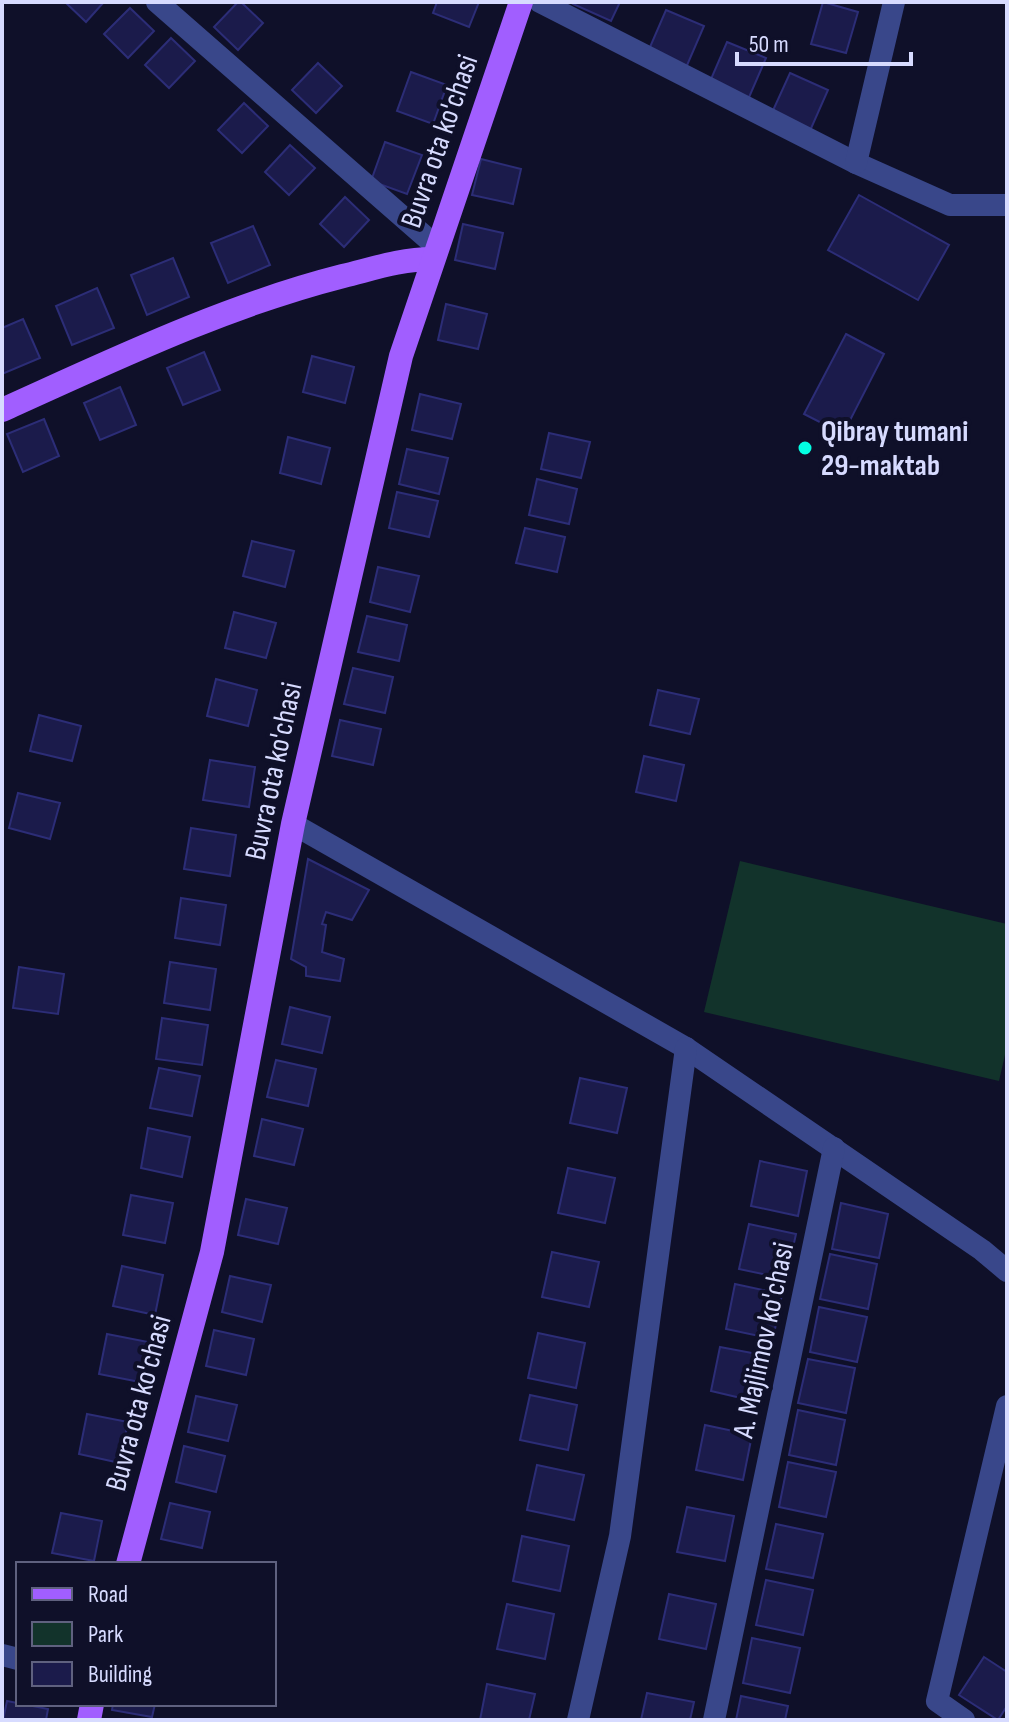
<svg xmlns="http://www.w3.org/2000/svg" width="1009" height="1722" font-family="'Sofia Sans Condensed',sans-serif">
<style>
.green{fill:#12332b}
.building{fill:#1b1b4b;stroke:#2c2d77;stroke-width:2}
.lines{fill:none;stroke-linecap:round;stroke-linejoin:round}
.minor{stroke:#39478a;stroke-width:22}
.major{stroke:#a15eff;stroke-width:24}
.poi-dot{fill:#03ffe3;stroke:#0f1029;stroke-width:3}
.labels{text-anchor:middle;stroke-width:8;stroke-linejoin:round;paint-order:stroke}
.street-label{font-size:30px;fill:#d7dbff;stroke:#0f1029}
.poi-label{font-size:30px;font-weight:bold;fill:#d7dbff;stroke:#0f1029;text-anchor:start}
</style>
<rect width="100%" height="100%" fill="#0f1029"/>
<!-- green -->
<polygon class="green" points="740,861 1007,924 1007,1046 999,1081 704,1012"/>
<!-- building -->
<g class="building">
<polygon points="65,2 104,2 86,22"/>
<polygon points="238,2 241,2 263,23 238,50 214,27"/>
<polygon points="437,2 479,2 469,27 433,13"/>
<polygon points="574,2 620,2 611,21 573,4"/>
<polygon points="823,2 858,12 846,53 811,44"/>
<polygon points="130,8 154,31 128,58 104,34"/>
<polygon points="666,10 704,26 685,70 647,54"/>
<polygon points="171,38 195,61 169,88 145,65"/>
<polygon points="727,42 766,58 747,102 708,86"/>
<polygon points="318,63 342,86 316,113 292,90"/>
<polygon points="411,72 447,85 433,124 397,111"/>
<polygon points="790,73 828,90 809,133 770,117"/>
<polygon points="244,103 268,126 242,153 218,130"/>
<polygon points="385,142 422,155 407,194 371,181"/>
<polygon points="290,145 315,168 289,195 265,172"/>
<polygon points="481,159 521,169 513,204 472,195"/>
<polygon points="859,195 949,245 918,300 828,250"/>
<polygon points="345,197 369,220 344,247 320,224"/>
<polygon points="463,224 503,233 495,269 455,260"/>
<polygon points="253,226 270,265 228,283 211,243"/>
<polygon points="173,258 189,297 147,315 131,275"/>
<polygon points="97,288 114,328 72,345 56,306"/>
<polygon points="446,304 487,314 478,349 438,340"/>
<polygon points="23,319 40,358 2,374 2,328"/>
<polygon points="846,334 884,354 843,434 804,414"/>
<polygon points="204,352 220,390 183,405 167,368"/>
<polygon points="312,356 354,367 345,403 303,392"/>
<polygon points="120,387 136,425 100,440 84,403"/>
<polygon points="420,394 461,404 452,439 412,430"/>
<polygon points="44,419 59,456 23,472 7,434"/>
<polygon points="549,433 590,442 581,478 541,469"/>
<polygon points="288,437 330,448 321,484 280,473"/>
<polygon points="407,449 448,458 439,494 399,484"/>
<polygon points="537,479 577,489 569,524 529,515"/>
<polygon points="397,492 438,501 429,537 389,528"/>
<polygon points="525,528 565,537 557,572 516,563"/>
<polygon points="252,541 294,551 285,587 243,576"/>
<polygon points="378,567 419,576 410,612 370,602"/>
<polygon points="234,612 276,623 266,658 225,648"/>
<polygon points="367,616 407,625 399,661 358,652"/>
<polygon points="353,668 393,677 385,713 344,704"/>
<polygon points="216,679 257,690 248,726 207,716"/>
<polygon points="658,690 699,699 690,734 650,725"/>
<polygon points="39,715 81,726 72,761 30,751"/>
<polygon points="340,720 381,729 373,765 332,756"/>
<polygon points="644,756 684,765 676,801 636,792"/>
<polygon points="210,760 255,767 249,807 203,800"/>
<polygon points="18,793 60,803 50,839 9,828"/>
<polygon points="191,828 236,835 230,876 184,869"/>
<polygon points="308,859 369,890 352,920 326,912 322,924 326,925 322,952 344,959 340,981 306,976 306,967 291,959"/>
<polygon points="181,898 226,905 220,945 175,938"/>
<polygon points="170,962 216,969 210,1010 164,1003"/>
<polygon points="19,967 64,974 58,1014 13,1008"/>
<polygon points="290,1007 330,1017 322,1053 282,1044"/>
<polygon points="162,1018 208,1025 202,1065 156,1059"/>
<polygon points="276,1060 316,1069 308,1106 267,1097"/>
<polygon points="159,1068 200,1076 192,1116 150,1108"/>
<polygon points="580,1078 627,1088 617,1133 570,1123"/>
<polygon points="262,1119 303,1129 294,1165 254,1156"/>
<polygon points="148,1128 190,1137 182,1177 141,1168"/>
<polygon points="760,1161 807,1171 798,1216 751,1206"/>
<polygon points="568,1168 615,1178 605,1223 558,1213"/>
<polygon points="131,1195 173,1203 165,1243 123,1235"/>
<polygon points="246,1199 287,1208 278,1244 238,1235"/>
<polygon points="841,1203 888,1214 879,1258 832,1249"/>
<polygon points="749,1224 796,1234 786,1279 739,1269"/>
<polygon points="552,1252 599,1262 589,1307 542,1297"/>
<polygon points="830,1254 877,1264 868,1309 820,1299"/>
<polygon points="122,1266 163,1275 155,1315 113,1306"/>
<polygon points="230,1276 271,1285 262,1322 222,1312"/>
<polygon points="735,1284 782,1294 773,1339 726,1329"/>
<polygon points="819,1307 867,1317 857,1362 810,1352"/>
<polygon points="214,1330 254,1339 246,1375 206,1366"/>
<polygon points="538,1333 585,1343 576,1388 528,1378"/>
<polygon points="107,1334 148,1342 140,1382 99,1374"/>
<polygon points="720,1347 768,1356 758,1402 711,1391"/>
<polygon points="808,1359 855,1368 846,1413 798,1403"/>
<polygon points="530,1395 577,1405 568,1450 520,1440"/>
<polygon points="196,1396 237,1405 228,1441 188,1432"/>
<polygon points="798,1410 845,1420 836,1465 789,1455"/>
<polygon points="87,1414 128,1422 120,1463 79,1454"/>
<polygon points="705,1425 752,1435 743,1480 696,1470"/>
<polygon points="184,1446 225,1456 216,1492 176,1482"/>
<polygon points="788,1462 836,1472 826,1517 779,1507"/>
<polygon points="537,1465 584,1475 574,1520 527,1510"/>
<polygon points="170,1503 210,1512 202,1548 161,1539"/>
<polygon points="687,1507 734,1516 725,1561 677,1552"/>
<polygon points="61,1513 102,1521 94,1561 52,1553"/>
<polygon points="776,1524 823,1534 813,1578 766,1569"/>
<polygon points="522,1536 569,1546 560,1591 513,1581"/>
<polygon points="766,1580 813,1590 803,1635 756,1625"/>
<polygon points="669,1594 716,1604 706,1649 659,1639"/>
<polygon points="507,1604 554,1614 545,1659 497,1649"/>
<polygon points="752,1638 800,1648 790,1693 743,1683"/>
<polygon points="984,1657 1007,1672 1007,1706 998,1720 959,1695"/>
<polygon points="487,1684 535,1694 529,1720 480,1720"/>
<polygon points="647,1693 694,1702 690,1720 641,1720"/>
<polygon points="741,1696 788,1706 785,1720 736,1720"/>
<polygon points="7,1701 48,1709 46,1720 3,1720"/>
<polygon points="113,1704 155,1704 152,1717 112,1710"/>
</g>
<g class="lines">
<!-- minor -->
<g class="minor">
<polyline points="157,2 437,247"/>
<polyline points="540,2 856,163 950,205 1007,205"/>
<polyline points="856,163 894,2"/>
<polyline points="293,824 686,1048 982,1250 1007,1271"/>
<polyline points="2,1655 18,1659"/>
<polyline points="578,1720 620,1536 686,1048"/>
<polyline points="714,1720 834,1148"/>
<polyline points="964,1720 937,1701 1007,1406"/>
</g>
<!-- major -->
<g class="major">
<path d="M2,410C113,360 225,306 343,276C372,269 401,259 432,259"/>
<polyline points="128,1564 212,1252 293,824 401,356 521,2"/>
<polyline points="89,1720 92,1704"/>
</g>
</g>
<!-- markers -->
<circle class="poi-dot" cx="805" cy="448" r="8"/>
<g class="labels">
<!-- street labels -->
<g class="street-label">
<text transform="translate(439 141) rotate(-71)" y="10">Buvra ota ko'chasi</text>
<text transform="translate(273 771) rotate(-78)" y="10">Buvra ota ko'chasi</text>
<text transform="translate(763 1340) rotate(-78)" y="10">A. Majlimov ko'chasi</text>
<text transform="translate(138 1403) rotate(-75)" y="10">Buvra ota ko'chasi</text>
</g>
<!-- poi labels -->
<g class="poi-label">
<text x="821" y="441">Qibray tumani<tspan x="821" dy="34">29-maktab</tspan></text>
</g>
</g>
<!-- border -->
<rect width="1009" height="1722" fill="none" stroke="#d7dbff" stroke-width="8"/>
<!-- legend -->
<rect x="16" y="1562" width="260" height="144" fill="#0f1029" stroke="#5f617f" stroke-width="2"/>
<rect x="32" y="1588" width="40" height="12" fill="#a15eff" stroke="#5f617f" stroke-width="2"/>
<text x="88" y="1602" font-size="24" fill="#d7dbff">Road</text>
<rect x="32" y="1622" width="40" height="24" fill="#12332b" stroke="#5f617f" stroke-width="2"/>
<text x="88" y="1642" font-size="24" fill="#d7dbff">Park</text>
<rect x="32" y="1662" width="40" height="24" fill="#1b1b4b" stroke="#5f617f" stroke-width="2"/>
<text x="88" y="1682" font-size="24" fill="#d7dbff">Building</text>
<!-- scale -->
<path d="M737 52v12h174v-12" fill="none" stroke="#d7dbff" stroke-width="4"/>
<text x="749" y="52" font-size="24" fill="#d7dbff" stroke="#0f1029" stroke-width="6" paint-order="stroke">50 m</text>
</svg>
